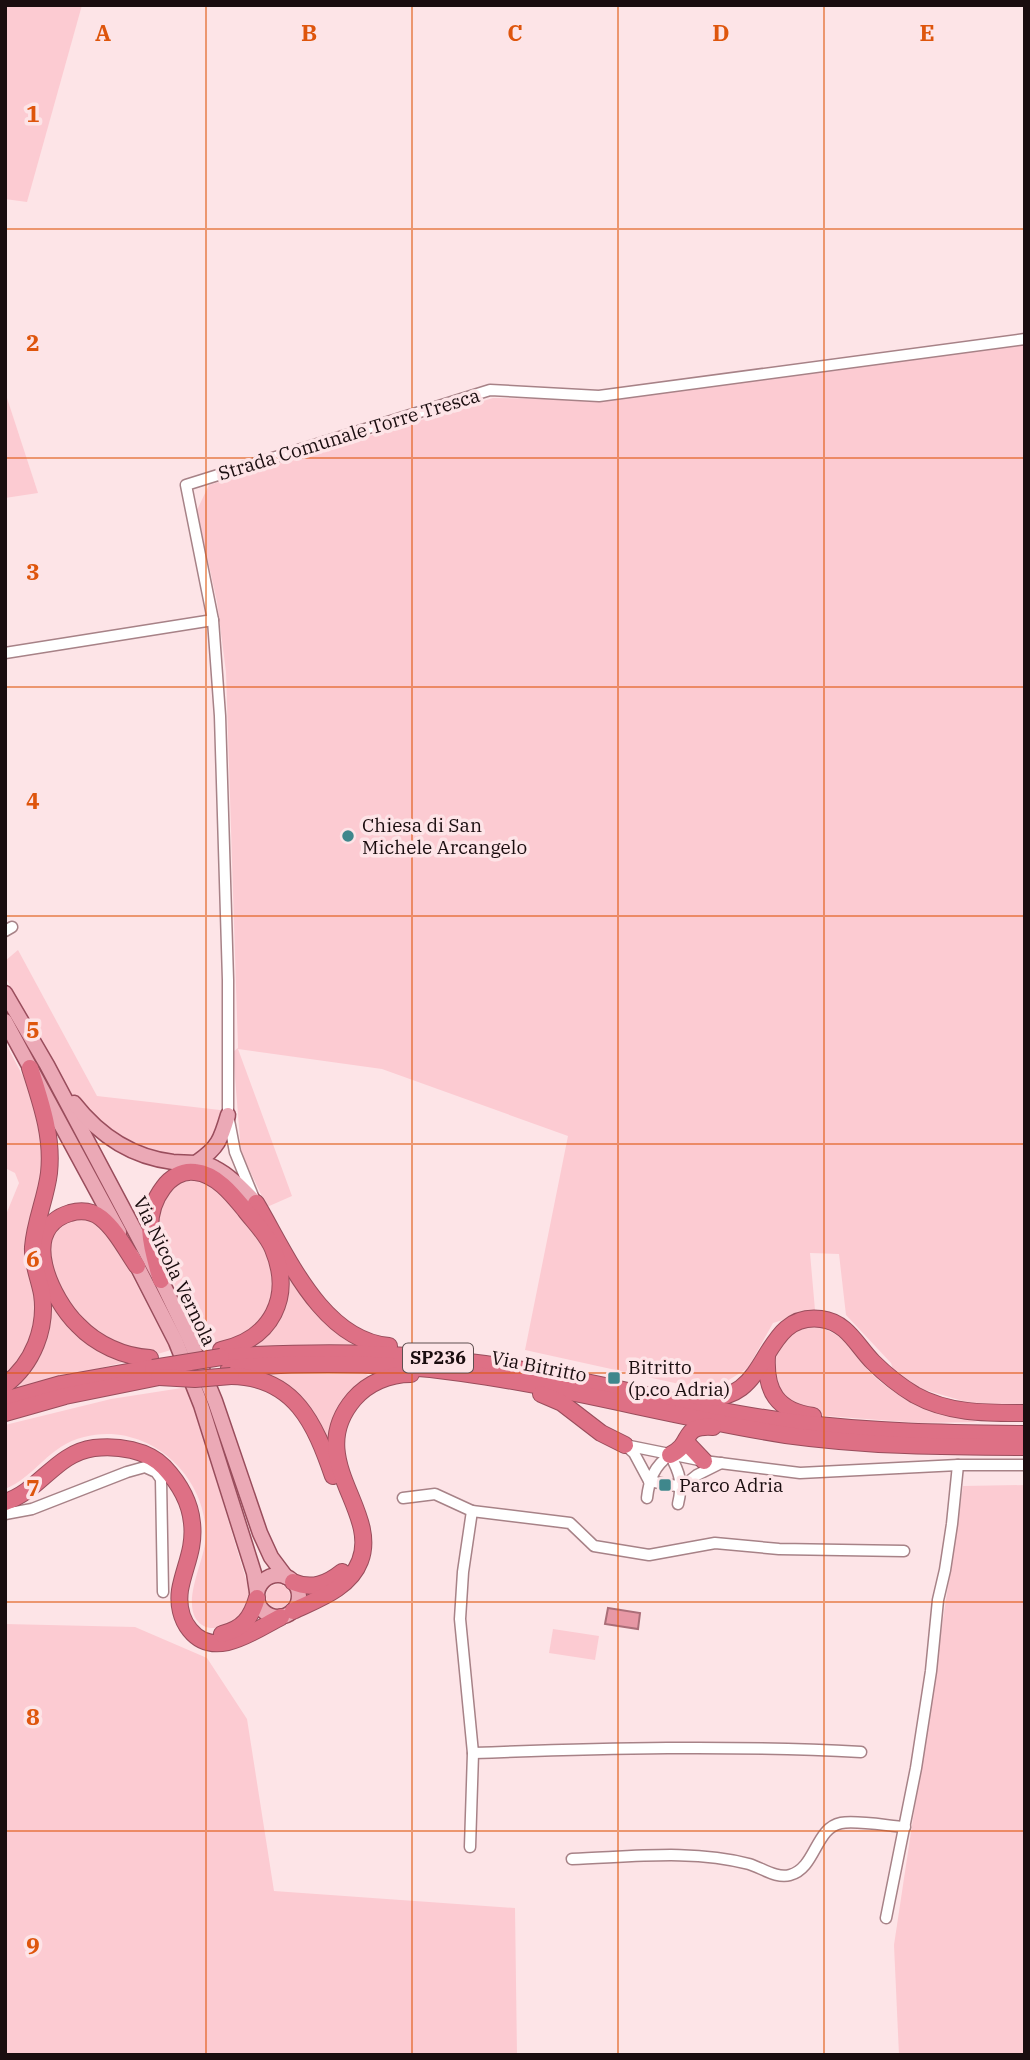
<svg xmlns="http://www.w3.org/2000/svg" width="1030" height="2060" font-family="'IBM Plex Serif',serif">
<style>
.green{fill:#fccbd2}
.water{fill:#e798a5;stroke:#aa6e78;stroke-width:2}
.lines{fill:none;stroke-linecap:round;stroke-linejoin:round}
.minor-casing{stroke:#a78287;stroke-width:13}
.major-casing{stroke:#994d5c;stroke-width:17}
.highway-casing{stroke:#994d5c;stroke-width:18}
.minor{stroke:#fff;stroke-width:10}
.major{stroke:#eba9b6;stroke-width:14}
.highway{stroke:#de7085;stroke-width:16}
.highway-bridge-casing{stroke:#994d5c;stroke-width:18;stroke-linecap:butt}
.highway-bridge{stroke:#de7085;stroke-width:16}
.grid{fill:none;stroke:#de550c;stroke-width:2;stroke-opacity:0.55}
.poi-dot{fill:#3f878c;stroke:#fde4e7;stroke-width:2.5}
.labels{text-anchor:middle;stroke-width:7;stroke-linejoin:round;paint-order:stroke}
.shield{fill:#fde4e7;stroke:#5e4e50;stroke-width:2}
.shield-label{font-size:18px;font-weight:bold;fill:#1a0d0f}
.street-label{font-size:19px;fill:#1a0d0f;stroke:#fde4e7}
.poi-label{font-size:19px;fill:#1a0d0f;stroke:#fde4e7;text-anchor:start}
.grid-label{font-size:23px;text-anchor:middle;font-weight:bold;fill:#de550c;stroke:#fde4e7;stroke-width:7;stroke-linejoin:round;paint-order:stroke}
</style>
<rect width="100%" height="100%" fill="#fde4e7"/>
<!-- green -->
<g class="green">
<polygon points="5,5 82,5 27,202 5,199"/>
<polygon points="1025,339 1025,1405 973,1404 915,1387 895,1376 891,1363 846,1315 839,1254 810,1253 815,1310 773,1323 748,1368 711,1391 525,1350 568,1136 382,1069 238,1049 292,1196 267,1207 241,1152 233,1052 238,1048 226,672 217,602 197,510 209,485 493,398 611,400 877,359"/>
<polygon points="5,392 38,493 5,498"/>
<polygon points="18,950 97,1096 220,1110 220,1126 216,1140 200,1155 190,1157 152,1155 118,1140 74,1098 5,977 5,961"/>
<polygon points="5,1042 30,1090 36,1116 41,1119 42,1178 37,1286 38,1331 5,1385 5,1217 19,1183 15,1173 5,1168"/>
<path d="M195,1180L218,1187L250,1222L274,1263L277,1296C258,1323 249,1342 213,1345L205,1340L160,1258L157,1219L169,1189L182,1182Z"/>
<polygon points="79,1218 91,1219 113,1239 171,1350 144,1358 84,1330 49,1273 50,1232 58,1224"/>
<polygon points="289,1272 361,1345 246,1346 263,1334 286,1273"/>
<polygon points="49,1300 60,1313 129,1361 6,1391"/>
<path d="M813,1325C854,1336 852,1359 882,1383C911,1406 942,1414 978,1422L919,1423L800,1414L772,1392L775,1340L790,1332Z"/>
<polygon points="264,1374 366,1374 369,1376 370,1381 332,1449"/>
<path d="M188,1387L251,1596L239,1621C225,1626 207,1635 196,1619C183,1598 205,1560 206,1536C206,1473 146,1421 84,1437C49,1445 35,1477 5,1489V1425L111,1399Z"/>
<polygon points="1025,1485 1025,2055 899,2055 894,1945 963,1486"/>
<circle cx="278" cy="1596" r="12"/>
<polygon points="5,1624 135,1627 207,1658 247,1719 274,1891 515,1908 517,2055 5,2055"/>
<polygon points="553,1629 599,1636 595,1660 549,1653"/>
</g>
<!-- water -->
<polygon class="water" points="608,1608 640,1613 638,1629 605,1624"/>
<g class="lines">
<!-- minor casing -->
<g class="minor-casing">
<g id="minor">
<polyline points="5,653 213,620"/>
<polyline points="5,931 12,927"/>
<polyline points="253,1196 235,1152 228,1115 228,980 220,716 213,620 186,485 490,390 599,396 1025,339"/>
<polyline points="625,1445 704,1461 800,1473 958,1465 1025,1465"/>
<polyline points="625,1445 634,1453 649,1481"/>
<path d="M670,1455C680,1473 683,1483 678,1504"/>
<polyline points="649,1481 682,1487"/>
<polyline points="682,1487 697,1475 721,1463"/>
<path d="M403,1498L435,1494L472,1511L463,1572L460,1619L473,1753C603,1748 732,1745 861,1752"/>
<path d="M647,1498C649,1480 654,1466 670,1455"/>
<polyline points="472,1511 570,1523 594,1546 649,1555 715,1543 779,1549 904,1551"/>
<polyline points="5,1514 32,1509 127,1472 145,1467 156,1472 161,1479 163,1592"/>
<polyline points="470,1847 473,1753"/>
<path d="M572,1859C631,1857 692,1849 749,1864C762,1868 777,1879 790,1875C816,1868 815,1828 841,1823C856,1820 889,1826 905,1827"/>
<polyline points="886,1918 916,1768 931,1671 938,1600 945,1570 952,1524 958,1465"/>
</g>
</g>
<!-- major casing -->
<g class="major-casing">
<g id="major">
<polyline points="5,993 47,1065 161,1280 189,1338 215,1401 260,1533 271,1557 286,1577"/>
<polyline points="5,1021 119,1232"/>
<path d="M74,1103C99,1135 132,1157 173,1162C188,1163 202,1161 215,1168C231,1176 244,1191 256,1203"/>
<path d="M197,1162C218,1148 221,1139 228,1115"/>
<polyline points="132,1256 176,1342 201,1405 254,1573 257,1592"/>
<circle cx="278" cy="1596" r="21"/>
</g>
</g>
<!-- highway casing -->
<g class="highway-casing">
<g id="highway">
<path d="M256,1203C286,1253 321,1340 389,1346"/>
<path d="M137,1266C126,1250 116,1230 101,1218C92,1211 81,1210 70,1213C17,1229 52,1300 78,1325C96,1344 124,1357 150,1358"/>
<path d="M161,1280C152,1249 141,1217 163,1188C170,1178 182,1170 195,1172C216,1174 232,1194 245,1210C254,1222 267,1234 273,1249C293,1297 272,1339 221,1350"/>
<path d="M767,1356C765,1391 777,1411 813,1416"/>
<path d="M221,1357C312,1351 395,1351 485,1364C588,1378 689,1409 792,1422C869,1432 947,1433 1025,1434"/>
<path d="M229,1368C307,1362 385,1362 462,1373C571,1388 677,1418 786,1435C865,1446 945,1447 1025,1447"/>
<path d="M231,1376C295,1377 315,1424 333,1476"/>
<path d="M5,1385C33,1364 47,1328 42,1294C39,1278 32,1263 33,1247C35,1221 46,1198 49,1173C53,1136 41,1103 30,1068"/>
<polyline points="541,1394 562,1403 601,1433 625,1445"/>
<path d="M696,1396C774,1411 756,1311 821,1319C847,1322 857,1346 873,1362C885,1374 900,1386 915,1395C949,1414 988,1413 1025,1413"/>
<polyline points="5,1400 61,1384 150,1368"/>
<polyline points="5,1413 65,1396 159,1377"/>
<polyline points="686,1442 704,1461"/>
<path d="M670,1455C695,1443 679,1425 713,1427"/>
<path d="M5,1502C40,1491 56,1453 94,1448C117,1445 148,1450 164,1467C179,1483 190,1501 192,1523C195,1549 184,1567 180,1590C178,1604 181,1619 190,1630C215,1661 255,1630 281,1617"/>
<path d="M293,1582C312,1590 327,1584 342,1572"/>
<path d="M293,1611C318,1599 350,1588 360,1561C380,1510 303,1459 354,1399C368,1383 389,1374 411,1374"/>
<path d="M222,1634C243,1629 251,1618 257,1598"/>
</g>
</g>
<!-- minor -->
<use href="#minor" class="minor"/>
<!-- major -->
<use href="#major" class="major"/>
<!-- highway -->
<use href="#highway" class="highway"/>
<!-- highway-bridge casing -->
<g class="highway-bridge-casing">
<g id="highway-bridge">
<polyline points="153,1368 221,1357"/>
<polyline points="159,1377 195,1379 231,1376"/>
</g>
</g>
<!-- highway-bridge -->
<use href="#highway-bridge" class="highway-bridge"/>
</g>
<!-- grid -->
<path class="grid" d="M206,5V2055M412,5V2055M618,5V2055M824,5V2055M5,229H1025M5,458H1025M5,687H1025M5,916H1025M5,1144H1025M5,1373H1025M5,1602H1025M5,1831H1025"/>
<!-- markers -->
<g class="poi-dot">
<circle cx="348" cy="836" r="7"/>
<rect x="607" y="1371" width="14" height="14" rx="3.5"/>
<rect x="658" y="1478" width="14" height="14" rx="3.5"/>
</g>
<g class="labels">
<!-- shield labels -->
<rect class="shield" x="403" y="1343.5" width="70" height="29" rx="5"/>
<g class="shield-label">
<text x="438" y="1364">SP236</text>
</g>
<!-- street labels -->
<g class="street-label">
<text transform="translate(349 434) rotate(-17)" y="7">Strada Comunale Torre Tresca</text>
<text transform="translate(175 1271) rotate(64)" y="7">Via Nicola Vernola</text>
<text transform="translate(539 1366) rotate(11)" y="7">Via Bitritto</text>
</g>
<!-- poi labels -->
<g class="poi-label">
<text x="362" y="832">Chiesa di San<tspan x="362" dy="22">Michele Arcangelo</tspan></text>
<text x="628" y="1374">Bitritto<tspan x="628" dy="22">(p.co Adria)</tspan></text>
<text x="679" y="1492">Parco Adria</text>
</g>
</g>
<g class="grid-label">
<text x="103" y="41">A</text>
<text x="309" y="41">B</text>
<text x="515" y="41">C</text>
<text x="721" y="41">D</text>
<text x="927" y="41">E</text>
<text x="33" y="122">1</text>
<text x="33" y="351">2</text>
<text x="33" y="580">3</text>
<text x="33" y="809">4</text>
<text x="33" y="1038">5</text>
<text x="33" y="1267">6</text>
<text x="33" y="1496">7</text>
<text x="33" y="1725">8</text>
<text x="33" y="1954">9</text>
</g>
<!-- border -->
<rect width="1030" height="2060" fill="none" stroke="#1a0d0f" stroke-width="14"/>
</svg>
